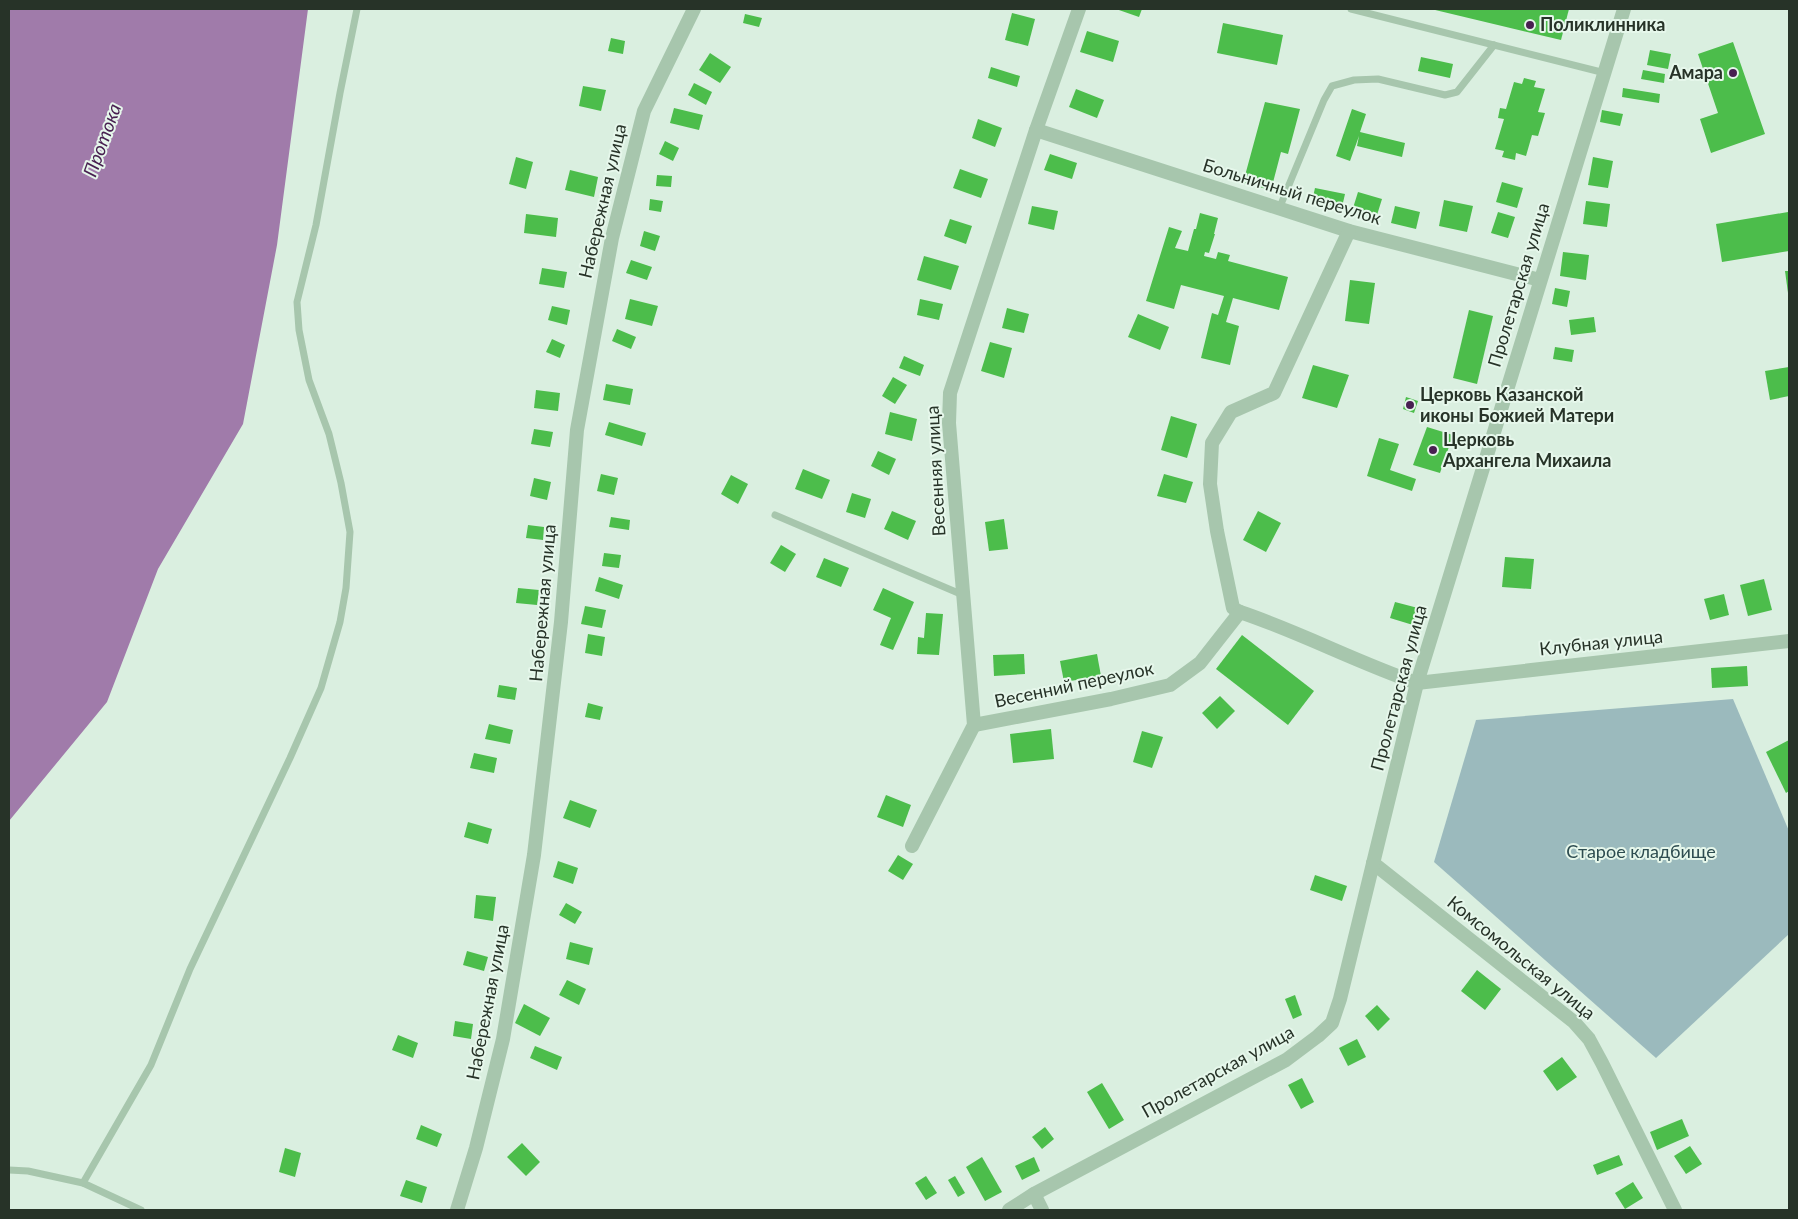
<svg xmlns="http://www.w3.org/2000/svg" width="1798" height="1219" font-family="Lato,sans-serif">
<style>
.green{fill:#9bbabd}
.water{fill:#a07baa}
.building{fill:#4cbd4b}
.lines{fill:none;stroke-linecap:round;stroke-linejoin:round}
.lane{stroke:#a7c6ad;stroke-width:7}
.street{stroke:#a7c6ad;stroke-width:14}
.poi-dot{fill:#482051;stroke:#e6f7eb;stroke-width:2}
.labels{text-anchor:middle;stroke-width:4;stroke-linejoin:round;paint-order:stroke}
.poi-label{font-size:18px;font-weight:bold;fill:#273328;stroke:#e6f7eb;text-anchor:start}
.street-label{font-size:18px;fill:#273328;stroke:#e6f7eb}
.park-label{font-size:18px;fill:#2d4c50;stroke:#e6f7eb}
.water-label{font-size:19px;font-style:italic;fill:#482051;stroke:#e6f7eb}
</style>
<rect width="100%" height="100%" fill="#daefe0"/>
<!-- green -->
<polygon class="green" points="1733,699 1789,831 1789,934 1656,1058 1434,862 1476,720"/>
<!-- water -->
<polygon class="water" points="9,9 308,9 277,245 243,424 158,569 107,702 9,821"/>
<!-- building -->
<g class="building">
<polygon points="1116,9 1142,9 1139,17"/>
<polygon points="1431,9 1569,9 1561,40"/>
<polygon points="1012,13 1035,19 1028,46 1005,40"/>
<polygon points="745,14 762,18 759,27 743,23"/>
<polygon points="1223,23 1283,35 1277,65 1217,53"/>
<polygon points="1087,31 1119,41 1113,62 1080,52"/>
<polygon points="611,38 625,41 623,54 608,51"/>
<polygon points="1733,42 1765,134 1711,153 1700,119 1718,113 1698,54"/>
<polygon points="1650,50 1671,54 1668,69 1647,65"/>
<polygon points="710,53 731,67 720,83 699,70"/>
<polygon points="1421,57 1453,64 1450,78 1418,71"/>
<polygon points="991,67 1020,76 1017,87 988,78"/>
<polygon points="1643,70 1665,74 1664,83 1641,79"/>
<polygon points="1524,78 1536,81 1534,87 1545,89 1538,112 1545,113 1538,136 1532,135 1526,156 1516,153 1515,160 1502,157 1504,151 1495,149 1504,119 1498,118 1500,108 1506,109 1514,82 1522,84"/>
<polygon points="694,83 712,92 706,105 688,95"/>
<polygon points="583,86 606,90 601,111 579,106"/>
<polygon points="1623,88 1660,94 1659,103 1622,97"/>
<polygon points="1076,89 1104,100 1097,118 1069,107"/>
<polygon points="1265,102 1300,109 1288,154 1281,152 1271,190 1243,183"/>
<polygon points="674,108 703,115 699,130 670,123"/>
<polygon points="1352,109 1366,114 1360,132 1405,143 1402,157 1357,146 1359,136 1350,161 1336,156"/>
<polygon points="1602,110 1623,114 1620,126 1600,122"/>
<polygon points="978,119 1002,128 995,147 972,138"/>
<polygon points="665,141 679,148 673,161 659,154"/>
<polygon points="1050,154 1077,163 1072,179 1044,170"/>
<polygon points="516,157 533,162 526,189 509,184"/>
<polygon points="1593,157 1613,161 1608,188 1588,185"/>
<polygon points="960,169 988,179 981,198 953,188"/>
<polygon points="570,170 598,177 594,197 565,190"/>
<polygon points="657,175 672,176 671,187 656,186"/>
<polygon points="1502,182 1523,188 1517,208 1496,202"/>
<polygon points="1315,188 1345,194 1342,207 1312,201"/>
<polygon points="1358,192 1382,199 1377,215 1353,208"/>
<polygon points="650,199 663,201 661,212 649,210"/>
<polygon points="1444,200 1473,206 1467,232 1439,226"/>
<polygon points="1586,201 1610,204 1607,227 1583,224"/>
<polygon points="1032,206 1058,211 1054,230 1028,224"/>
<polygon points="1395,206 1420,212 1416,229 1391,223"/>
<polygon points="1498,212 1515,217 1508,238 1491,233"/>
<polygon points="1788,212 1789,251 1722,262 1716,224"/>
<polygon points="1200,213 1218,218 1214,234 1215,234 1209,253 1205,252 1204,256 1216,259 1218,252 1230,255 1228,261 1288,277 1279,310 1233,298 1226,322 1239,326 1230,365 1201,358 1212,313 1218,315 1224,296 1181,285 1174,309 1146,301 1169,227 1182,231 1175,248 1188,251 1194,229 1196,229"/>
<polygon points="526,214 558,218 556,237 524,233"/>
<polygon points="950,219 972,226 966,244 944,236"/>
<polygon points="644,231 660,236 655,251 640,246"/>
<polygon points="1563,252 1589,255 1586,280 1560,276"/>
<polygon points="924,256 959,266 951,290 917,280"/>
<polygon points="631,260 652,267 647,280 626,273"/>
<polygon points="542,268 567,272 564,288 539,284"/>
<polygon points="1785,271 1789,271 1789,293 1788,293"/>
<polygon points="1350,280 1375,283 1369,324 1345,321"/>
<polygon points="1555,288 1570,291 1567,307 1552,304"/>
<polygon points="630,299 658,306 652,326 625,319"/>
<polygon points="920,299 943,304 939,320 917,315"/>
<polygon points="552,306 570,310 567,325 548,320"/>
<polygon points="1007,308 1029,314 1024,333 1002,328"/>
<polygon points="1469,310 1493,316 1477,384 1453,378"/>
<polygon points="1138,314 1169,327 1160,350 1128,337"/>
<polygon points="1594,317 1596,332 1571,335 1569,320"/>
<polygon points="617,329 636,337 631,349 612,341"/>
<polygon points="552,339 565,345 560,358 546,352"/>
<polygon points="990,342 1012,348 1004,378 981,371"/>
<polygon points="1555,347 1574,350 1572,362 1553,359"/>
<polygon points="904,356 924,365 920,376 899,368"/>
<polygon points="1313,365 1349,375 1337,408 1302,398"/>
<polygon points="1789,367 1789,396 1770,400 1765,371"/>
<polygon points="893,377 907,385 895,404 882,396"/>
<polygon points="606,384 633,389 630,405 603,400"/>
<polygon points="536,390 560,393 558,411 534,408"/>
<polygon points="1406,397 1418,401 1414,413 1403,409"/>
<polygon points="890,412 917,419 912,441 885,434"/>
<polygon points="1171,416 1197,424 1187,458 1161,450"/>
<polygon points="609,422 646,433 642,446 605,435"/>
<polygon points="1427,427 1453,435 1440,473 1413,465"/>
<polygon points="534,429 553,432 550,447 531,444"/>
<polygon points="1379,438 1399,444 1390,470 1416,479 1412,491 1367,476"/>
<polygon points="878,451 896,459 889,475 871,466"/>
<polygon points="803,469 830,480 822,499 795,489"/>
<polygon points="601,474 618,478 614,495 597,491"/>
<polygon points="1164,474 1193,482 1186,503 1157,496"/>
<polygon points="731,475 748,484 738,504 721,494"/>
<polygon points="534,478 551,482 547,500 530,496"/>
<polygon points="852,493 871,499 865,518 846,512"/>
<polygon points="892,511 916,521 908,540 884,529"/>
<polygon points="1258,511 1281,523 1266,552 1243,540"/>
<polygon points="611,517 630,520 629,530 609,527"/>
<polygon points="1004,519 1008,549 989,551 985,522"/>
<polygon points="528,525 544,527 543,540 526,538"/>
<polygon points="781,545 796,554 785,572 770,563"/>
<polygon points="604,553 621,555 619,568 602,566"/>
<polygon points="1505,557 1534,559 1531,589 1502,587"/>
<polygon points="824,558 849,568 841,587 816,577"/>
<polygon points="599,577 623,585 619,599 595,591"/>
<polygon points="1764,579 1772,610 1748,616 1740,585"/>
<polygon points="518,588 539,590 537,605 516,603"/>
<polygon points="883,588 914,602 893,650 880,645 891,618 873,610"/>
<polygon points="1724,594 1729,615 1710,620 1704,599"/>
<polygon points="1395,602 1418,608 1413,625 1390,618"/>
<polygon points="585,606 606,610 602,628 581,624"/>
<polygon points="926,613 943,614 939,655 917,654 918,637 924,638"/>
<polygon points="588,634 605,637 602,656 585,653"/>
<polygon points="1242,635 1314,691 1288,725 1216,669"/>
<polygon points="1024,654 1025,674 994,676 993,655"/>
<polygon points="1097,654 1101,676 1064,682 1060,661"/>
<polygon points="1747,666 1748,686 1712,688 1711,668"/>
<polygon points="499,685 517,688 515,700 497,697"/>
<polygon points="1220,696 1235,711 1217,729 1202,713"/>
<polygon points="588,703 603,707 600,720 585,717"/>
<polygon points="489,724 513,730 510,744 485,739"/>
<polygon points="1051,729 1054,759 1013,763 1010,734"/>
<polygon points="1142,731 1163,737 1152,768 1133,762"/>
<polygon points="1789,740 1789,791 1786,793 1766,752"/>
<polygon points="474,753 497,758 494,773 470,768"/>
<polygon points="886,795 911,805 903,827 877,817"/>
<polygon points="570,800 597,810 590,828 563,818"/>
<polygon points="468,822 492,829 488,844 464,837"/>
<polygon points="898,855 913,864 903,880 888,871"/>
<polygon points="558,861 578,868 573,884 553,877"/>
<polygon points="1315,875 1347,886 1342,901 1310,890"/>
<polygon points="476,895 496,897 493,921 474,918"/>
<polygon points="566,903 582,912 575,924 559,915"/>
<polygon points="570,942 593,948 589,965 566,959"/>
<polygon points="467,951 488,957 484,971 463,965"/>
<polygon points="1477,970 1501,989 1485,1010 1461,991"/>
<polygon points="567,980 586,989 579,1005 559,995"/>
<polygon points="1295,995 1302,1015 1293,1019 1285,999"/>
<polygon points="524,1004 550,1018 540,1036 515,1023"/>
<polygon points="1377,1005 1390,1019 1378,1031 1365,1016"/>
<polygon points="455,1021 473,1024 471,1039 453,1036"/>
<polygon points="398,1035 418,1043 413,1058 392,1050"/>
<polygon points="1357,1039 1366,1057 1348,1066 1339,1048"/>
<polygon points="535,1046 562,1057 557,1070 530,1058"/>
<polygon points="1562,1057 1577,1077 1557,1091 1543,1071"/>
<polygon points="1302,1078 1314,1102 1301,1109 1288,1085"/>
<polygon points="1102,1083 1124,1120 1109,1129 1087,1092"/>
<polygon points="1682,1119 1689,1136 1657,1150 1650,1132"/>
<polygon points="421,1125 442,1134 437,1147 416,1139"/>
<polygon points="1045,1127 1054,1139 1042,1149 1032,1137"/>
<polygon points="522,1143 540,1162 526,1176 507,1157"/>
<polygon points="1690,1146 1702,1164 1686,1174 1674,1156"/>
<polygon points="285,1148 301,1153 295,1177 279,1172"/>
<polygon points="1619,1155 1623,1165 1597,1175 1593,1165"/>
<polygon points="982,1157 1002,1192 985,1201 966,1167"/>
<polygon points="1034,1157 1040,1171 1022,1180 1015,1166"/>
<polygon points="926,1176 937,1193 926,1200 915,1183"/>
<polygon points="955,1176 965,1193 958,1197 948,1180"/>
<polygon points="406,1180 427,1187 422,1203 400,1196"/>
<polygon points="1633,1182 1643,1198 1625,1209 1615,1193"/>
</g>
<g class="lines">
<!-- lane -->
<g class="lane">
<polyline points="1351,9 1605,73"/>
<polyline points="1279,209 1324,100 1332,86 1354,80 1378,79 1445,95 1457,92 1494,45"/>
<polyline points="775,515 963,595"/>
<polyline points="9,1170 28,1171 83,1183 141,1210"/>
<polyline points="83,1183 151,1065 190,969 290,758 321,688 340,622 346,588 350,532 341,483 329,434 309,380 299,330 297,302 316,225 340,93 357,9"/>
</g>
<!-- street -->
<g class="street">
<polyline points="1036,130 1349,231 1540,280"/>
<polyline points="1240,612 1233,608 1217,531 1210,484 1212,443 1231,412 1274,393 1349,231"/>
<path d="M974,725L1111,699L1170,685L1200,663L1240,612C1300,632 1356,662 1417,683L1789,641"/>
<polyline points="912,846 974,725 949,423 950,393 1036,130 1079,9"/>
<polyline points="1373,863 1574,1022 1589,1039 1602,1063 1675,1210"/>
<polyline points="1034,1194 1042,1210"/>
<polyline points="457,1210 476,1148 503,1039 534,855 561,622 577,430 612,238 644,111 694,9"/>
<polyline points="1009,1210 1034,1194 1286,1060 1318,1036 1332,1023 1340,999 1417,683 1624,9"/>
</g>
</g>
<!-- markers -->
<g class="poi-dot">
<circle cx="1530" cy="25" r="5"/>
<circle cx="1733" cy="73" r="5"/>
<circle cx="1410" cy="405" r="5"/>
<circle cx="1433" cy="450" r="5"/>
</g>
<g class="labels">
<!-- poi labels -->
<g class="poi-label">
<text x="1540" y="31">Поликлинника</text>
<text x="1723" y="79" text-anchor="end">Амара</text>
<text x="1420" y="401">Церковь Казанской<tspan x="1420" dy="21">иконы Божией Матери</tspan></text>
<text x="1443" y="446">Церковь<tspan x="1443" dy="21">Архангела Михаила</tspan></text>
</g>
<!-- street labels -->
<g class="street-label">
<text transform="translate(1292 192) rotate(17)" y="6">Больничный переулок</text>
<text transform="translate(603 201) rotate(-77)" y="6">Набережная улица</text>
<text transform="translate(1519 285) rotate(-73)" y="6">Пролетарская улица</text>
<text transform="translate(936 471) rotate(-93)" y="6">Весенняя улица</text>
<text transform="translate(543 603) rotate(-85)" y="6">Набережная улица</text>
<text transform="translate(1601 643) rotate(-6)" y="6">Клубная улица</text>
<text transform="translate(1074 685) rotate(-12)" y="6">Весенний переулок</text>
<text transform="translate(1399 688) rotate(-75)" y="6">Пролетарская улица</text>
<text transform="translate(1521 958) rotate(39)" y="6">Комсомольская улица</text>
<text transform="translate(488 1002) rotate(-79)" y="6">Набережная улица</text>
<text transform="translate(1218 1072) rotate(-29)" y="6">Пролетарская улица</text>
</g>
<!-- park labels -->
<g class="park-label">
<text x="1641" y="858">Старое кладбище</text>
</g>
<!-- water labels -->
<g class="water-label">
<text transform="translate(102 140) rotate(-70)" y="7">Протока</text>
</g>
</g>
<!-- border -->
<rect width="1798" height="1219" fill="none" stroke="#273328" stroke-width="20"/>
</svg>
